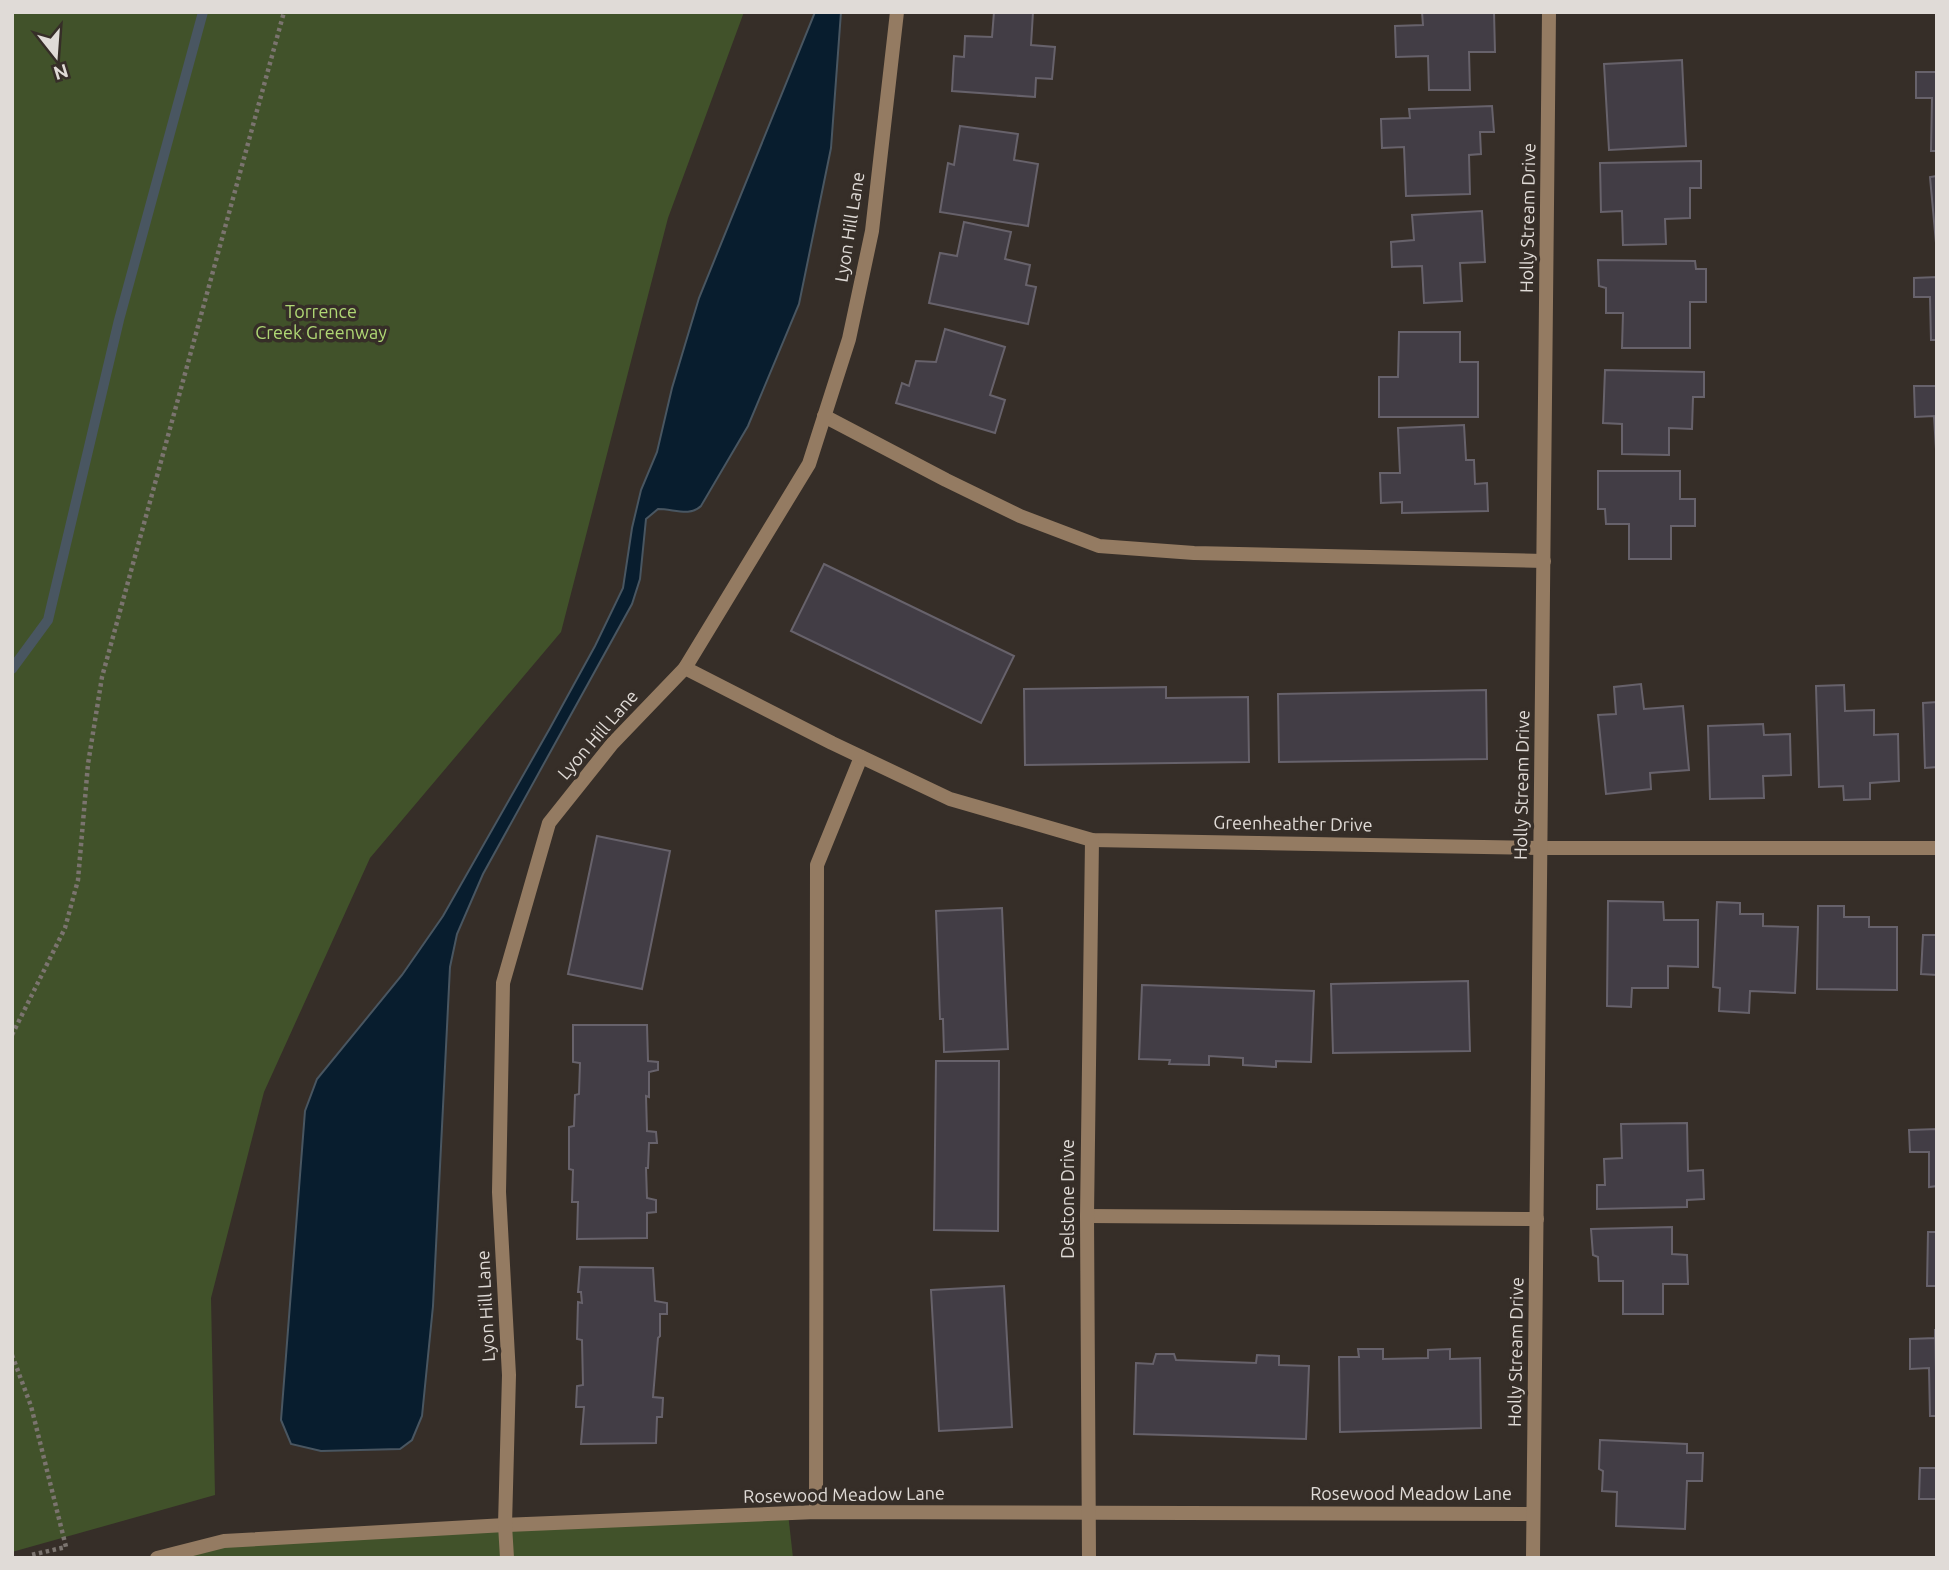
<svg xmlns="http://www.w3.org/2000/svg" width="1949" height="1570" font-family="Ubuntu,sans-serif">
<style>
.green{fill:#41522a}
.water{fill:#081d2e;stroke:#495661;stroke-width:2}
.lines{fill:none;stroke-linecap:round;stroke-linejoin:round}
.stream{stroke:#495661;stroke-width:10}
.building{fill:#423d45;stroke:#67626b;stroke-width:2}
.path{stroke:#7b746f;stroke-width:4.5;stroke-dasharray:3.5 3.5;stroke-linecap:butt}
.lane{stroke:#947b62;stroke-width:14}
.street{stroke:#947b62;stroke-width:14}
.labels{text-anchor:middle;stroke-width:7;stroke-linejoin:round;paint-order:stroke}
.street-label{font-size:18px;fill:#e0dbd7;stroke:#362e28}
.park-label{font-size:18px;fill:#afd774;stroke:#362e28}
</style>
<rect width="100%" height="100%" fill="#362e28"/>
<!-- green -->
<g class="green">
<polygon points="12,12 744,12 668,218 561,632 370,858 264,1092 211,1298 215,1495 12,1552"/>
<polygon points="788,1513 793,1558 157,1558 224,1541"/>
</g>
<!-- water -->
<path class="water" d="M815,12H841L831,148L799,304L748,426L701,506C690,517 674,509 658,509L646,519L640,579L632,604L483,874L457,934L450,967L433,1306L422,1416L412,1440L400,1449L321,1451L291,1444L281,1420L305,1111L317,1079L402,975L443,916L550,728L595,646L623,588L632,528L641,490L657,452L672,388L699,298Z"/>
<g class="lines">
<!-- stream -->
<polyline class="stream" points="12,669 48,620 119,320 203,12"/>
</g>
<!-- building -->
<g class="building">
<polygon points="994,12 1033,12 1031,45 1055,47 1052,79 1036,78 1035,97 952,91 954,56 964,57 965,36 992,37"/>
<polygon points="1422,12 1494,12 1495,52 1469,52 1470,90 1429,90 1428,56 1396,57 1395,26 1423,25"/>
<polygon points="1682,60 1686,146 1609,150 1604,64"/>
<polygon points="1916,72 1937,72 1937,151 1931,151 1932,98 1916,98"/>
<polygon points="1492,106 1494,132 1480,132 1481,154 1469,155 1470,194 1406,196 1404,147 1382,148 1381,119 1410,118 1409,109"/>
<polygon points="960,126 1018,134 1014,160 1038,164 1028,226 940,212 948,163 954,165"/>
<polygon points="1701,161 1701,188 1690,188 1690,218 1665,219 1666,244 1623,245 1622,211 1601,212 1600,163"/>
<polygon points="1937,176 1937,254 1930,177"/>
<polygon points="1482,211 1485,262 1460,263 1462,301 1424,303 1422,266 1392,267 1391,242 1414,240 1412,215"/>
<polygon points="964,222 1011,232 1005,259 1030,265 1026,285 1036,287 1028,324 929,303 940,253 957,256"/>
<polygon points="1598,260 1695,261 1696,269 1706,269 1706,302 1690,302 1690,348 1622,348 1623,313 1606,313 1606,288 1599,286"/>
<polygon points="1937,277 1937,340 1931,340 1930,297 1914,297 1914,278"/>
<polygon points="945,329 1005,347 990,395 1005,400 995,433 896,403 902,383 909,386 916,361 936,362"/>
<polygon points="1399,332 1460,332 1460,362 1478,362 1478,417 1379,417 1379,377 1398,377"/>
<polygon points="1605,370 1704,372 1704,397 1693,397 1692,429 1669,428 1669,455 1622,454 1622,424 1603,423"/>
<polygon points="1914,386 1937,386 1937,466 1934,416 1915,417"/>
<polygon points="1464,425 1466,460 1474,460 1475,484 1487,483 1488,511 1402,513 1402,502 1381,503 1380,473 1400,473 1398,428"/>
<polygon points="1598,471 1680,471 1680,499 1695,499 1695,526 1671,526 1671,559 1629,559 1629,524 1606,524 1605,509 1598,509"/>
<polygon points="824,564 1014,656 981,723 791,631"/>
<polygon points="1641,684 1644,709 1683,706 1689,770 1650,773 1651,789 1606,794 1598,715 1616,714 1614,687"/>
<polygon points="1844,685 1845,711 1874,710 1874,735 1898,734 1899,781 1870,783 1870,799 1844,800 1843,786 1819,787 1816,686"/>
<polygon points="1166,687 1166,698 1248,697 1249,762 1025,765 1024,689"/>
<polygon points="1486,690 1487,759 1279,762 1278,694"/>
<polygon points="1937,702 1937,767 1925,768 1923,703"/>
<polygon points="1763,724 1764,735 1790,734 1791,775 1763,776 1764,798 1710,799 1708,726"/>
<polygon points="597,836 670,851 642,989 568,974"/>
<polygon points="1608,901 1663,902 1664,920 1698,920 1698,967 1668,966 1668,988 1632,988 1631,1007 1607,1006"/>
<polygon points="1717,902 1740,903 1740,914 1763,914 1763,926 1798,927 1795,993 1750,991 1749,1013 1719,1011 1720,988 1713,987"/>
<polygon points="1818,906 1844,906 1844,917 1869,917 1869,927 1897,927 1897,990 1817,989"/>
<polygon points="1002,908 1008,1049 944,1052 943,1019 940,1019 936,911"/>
<polygon points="1923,935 1937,935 1937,975 1921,974"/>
<polygon points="1468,981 1470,1051 1333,1053 1331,984"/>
<polygon points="1142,985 1314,991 1311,1062 1276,1061 1276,1067 1243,1065 1243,1058 1209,1056 1209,1065 1169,1064 1170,1060 1139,1059"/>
<polygon points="573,1025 647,1025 648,1061 658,1062 658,1070 649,1072 649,1097 646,1096 647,1131 656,1132 657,1143 649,1143 648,1168 646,1168 647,1198 656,1200 656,1212 647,1213 647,1238 577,1239 578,1202 572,1202 573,1170 569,1169 569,1127 574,1126 575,1095 579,1094 580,1063 573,1062"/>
<polygon points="936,1061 999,1061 998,1231 934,1230"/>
<polygon points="1687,1123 1688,1171 1703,1170 1704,1199 1687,1200 1687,1207 1597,1209 1597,1185 1605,1185 1604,1159 1622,1158 1621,1124"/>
<polygon points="1937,1129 1937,1186 1929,1187 1929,1152 1910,1152 1909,1130"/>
<polygon points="1672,1227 1672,1254 1687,1255 1688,1284 1663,1284 1663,1314 1623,1314 1623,1281 1599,1281 1598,1257 1593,1255 1591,1229"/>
<polygon points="1928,1232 1937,1232 1937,1286 1927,1286"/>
<polygon points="580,1267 653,1268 655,1301 667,1303 667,1314 660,1314 660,1336 658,1338 653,1397 663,1398 662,1417 657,1417 656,1443 581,1444 584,1407 576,1407 577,1386 583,1385 582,1340 577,1339 578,1302 582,1303 581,1292 578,1292"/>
<polygon points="1004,1286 1012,1427 939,1431 931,1290"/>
<polygon points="1935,1329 1937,1416 1930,1416 1929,1368 1910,1369 1910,1339 1935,1338"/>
<polygon points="1358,1349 1383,1349 1383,1359 1428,1358 1428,1350 1450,1349 1450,1359 1480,1358 1481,1428 1340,1432 1339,1357 1359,1357"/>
<polygon points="1156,1354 1174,1354 1176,1360 1256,1363 1257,1355 1279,1356 1279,1365 1309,1366 1306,1439 1134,1434 1136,1363 1153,1364"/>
<polygon points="1600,1440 1687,1444 1687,1453 1703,1453 1702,1481 1687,1481 1685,1529 1616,1526 1617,1492 1602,1491 1603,1471 1599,1469"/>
<polygon points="1920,1468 1937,1468 1937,1499 1919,1499"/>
</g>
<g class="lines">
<!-- path -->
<g class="path">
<polyline points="12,1035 65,928 78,880 88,764 102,677 284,12"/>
<polyline points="12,1355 31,1406 66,1547 31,1555 32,1558"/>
</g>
<!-- lane -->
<g class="lane">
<polyline points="824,416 946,480 1020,516 1099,546 1194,553 1544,561"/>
<polyline points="1087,1216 1537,1219"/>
<polyline points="816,1512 817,865 861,757"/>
</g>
<!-- street -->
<g class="street">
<polyline points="685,668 832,743 950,799 1092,840 1541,848 1937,848"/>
<polyline points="157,1558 224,1541 505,1525 816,1512 1533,1514"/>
<polyline points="507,1558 505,1525 509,1375 499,1192 503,983 549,823 612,744 685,668 809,464 849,339 872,231 897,12"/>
<polyline points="1089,1558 1087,1216 1092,840"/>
<polyline points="1533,1558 1549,12"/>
</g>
</g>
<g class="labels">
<!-- street labels -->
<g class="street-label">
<text transform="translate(1528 218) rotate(-89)" y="6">Holly Stream Drive</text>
<text transform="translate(850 227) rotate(-81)" y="6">Lyon Hill Lane</text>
<text transform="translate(598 735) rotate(-49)" y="6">Lyon Hill Lane</text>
<text transform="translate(1522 785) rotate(-89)" y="6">Holly Stream Drive</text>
<text transform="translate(1293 824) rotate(1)" y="6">Greenheather Drive</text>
<text transform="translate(1068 1199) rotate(-90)" y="6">Delstone Drive</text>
<text transform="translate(486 1306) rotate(-93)" y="6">Lyon Hill Lane</text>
<text transform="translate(1516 1352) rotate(-89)" y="6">Holly Stream Drive</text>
<text x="1411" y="1500">Rosewood Meadow Lane</text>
<text transform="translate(844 1495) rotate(-1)" y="6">Rosewood Meadow Lane</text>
</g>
<!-- park labels -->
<g class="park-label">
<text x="321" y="318">Torrence<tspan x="321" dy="21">Creek Greenway</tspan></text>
</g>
</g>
<!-- border -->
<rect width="1949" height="1570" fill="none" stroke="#e0dbd7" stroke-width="28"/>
<!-- north arrow -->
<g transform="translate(56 56) rotate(163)" stroke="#362e28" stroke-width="5" paint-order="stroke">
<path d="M0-5L12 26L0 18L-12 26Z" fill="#e0dbd7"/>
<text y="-10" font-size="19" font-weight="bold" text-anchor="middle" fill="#e0dbd7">N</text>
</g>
</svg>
